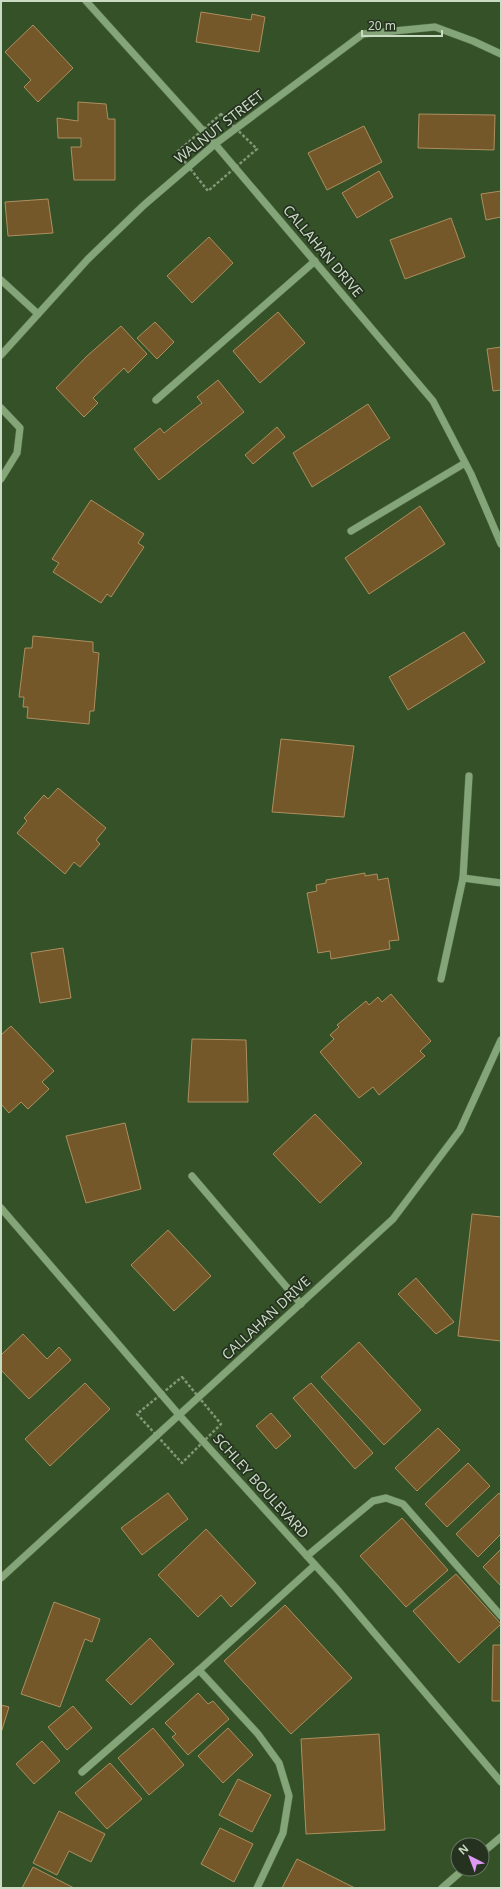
<svg xmlns="http://www.w3.org/2000/svg" width="502" height="1889" font-family="'Noto Sans',sans-serif">
<style>
.building{fill:#75582a;stroke:#ad8e5f}
.lines{fill:none;stroke-linecap:round;stroke-linejoin:round}
.minor-casing{stroke:#526b48;stroke-width:8}
.path{stroke:#819878;stroke-width:2.5;stroke-dasharray:3 2;stroke-linecap:butt}
.minor{stroke:#84a578;stroke-width:7}
.labels{text-anchor:middle;stroke-width:3.5;stroke-linejoin:round;paint-order:stroke}
.street-label{font-size:14px;fill:#cadbc4;stroke:#253220}
</style>
<rect width="100%" height="100%" fill="#345128"/>
<!-- building -->
<g class="building">
<polygon points="201,12 251,20 252,14 265,17 259,52 196,42"/>
<polygon points="33,25 73,68 38,102 24,87 31,80 5,52"/>
<polygon points="78,102 106,104 108,119 115,119 115,180 74,180 71,147 81,147 81,138 58,138 57,118 78,121"/>
<polygon points="419,114 495,115 494,150 418,148"/>
<polygon points="364,126 382,162 327,190 308,153"/>
<polygon points="379,171 393,197 357,218 342,193"/>
<polygon points="501,191 501,217 486,220 481,194"/>
<polygon points="48,199 53,233 8,236 5,202"/>
<polygon points="451,218 465,257 405,279 390,240"/>
<polygon points="209,237 233,263 192,303 167,276"/>
<polygon points="278,312 305,343 260,383 233,351"/>
<polygon points="155,322 174,342 157,359 137,338"/>
<polygon points="121,326 147,354 128,373 124,368 93,398 98,403 84,417 56,388 87,356"/>
<polygon points="501,347 501,390 493,391 487,349"/>
<polygon points="218,380 244,412 159,480 134,449 160,428 164,433 202,403 197,397"/>
<polygon points="368,404 390,438 312,487 293,453"/>
<polygon points="277,427 285,437 253,464 245,455"/>
<polygon points="91,500 144,534 138,543 144,547 111,597 107,594 101,603 53,572 59,563 52,559"/>
<polygon points="420,506 445,544 369,594 345,558"/>
<polygon points="464,632 485,662 408,710 389,677"/>
<polygon points="33,636 93,642 93,652 99,653 94,711 90,711 89,724 27,718 28,707 23,707 24,697 19,697 25,648 32,648"/>
<polygon points="281,739 354,746 344,817 272,812"/>
<polygon points="58,788 106,828 96,840 100,844 80,867 74,862 65,874 17,833 27,821 24,818 44,795 48,799"/>
<polygon points="365,873 365,876 377,874 378,880 388,878 399,940 389,941 390,949 331,959 330,951 318,953 307,893 317,891 316,885 326,883 326,880"/>
<polygon points="63,948 71,998 40,1003 31,953"/>
<polygon points="391,994 431,1041 420,1051 425,1056 379,1095 373,1087 359,1098 320,1052 334,1039 330,1035 339,1027 337,1025 366,1001 369,1005 378,997 382,1002"/>
<polygon points="11,1026 54,1071 42,1082 49,1089 28,1109 21,1102 9,1113 1,1104 1,1035"/>
<polygon points="192,1039 246,1040 248,1102 188,1102"/>
<polygon points="315,1114 362,1163 320,1203 273,1154"/>
<polygon points="125,1123 141,1189 86,1203 66,1136"/>
<polygon points="472,1214 501,1217 501,1341 458,1336"/>
<polygon points="168,1230 211,1276 174,1311 131,1265"/>
<polygon points="416,1278 454,1322 436,1334 398,1294"/>
<polygon points="23,1334 47,1359 59,1347 71,1360 29,1399 1,1370 1,1355"/>
<polygon points="359,1342 421,1410 384,1445 321,1377"/>
<polygon points="85,1383 110,1409 50,1466 25,1439"/>
<polygon points="311,1383 373,1453 355,1469 293,1398"/>
<polygon points="271,1413 291,1436 276,1449 256,1426"/>
<polygon points="438,1428 460,1450 417,1491 395,1468"/>
<polygon points="468,1463 490,1486 447,1527 425,1504"/>
<polygon points="168,1493 188,1519 142,1555 121,1528"/>
<polygon points="499,1493 501,1496 501,1534 478,1557 456,1534"/>
<polygon points="402,1518 448,1570 406,1607 360,1556"/>
<polygon points="206,1529 256,1583 231,1607 221,1595 198,1617 158,1575"/>
<polygon points="501,1549 501,1586 483,1567"/>
<polygon points="456,1574 501,1624 459,1663 413,1611"/>
<polygon points="54,1602 100,1619 92,1642 85,1639 60,1707 21,1694"/>
<polygon points="285,1605 352,1678 291,1734 224,1661"/>
<polygon points="150,1638 174,1664 131,1705 106,1680"/>
<polygon points="493,1645 501,1645 501,1701 492,1701"/>
<polygon points="198,1693 208,1704 213,1701 229,1719 188,1755 172,1737 176,1734 165,1723"/>
<polygon points="1,1705 9,1707 1,1733"/>
<polygon points="73,1706 92,1728 67,1750 48,1727"/>
<polygon points="153,1728 184,1765 149,1795 118,1758"/>
<polygon points="228,1728 253,1755 223,1783 198,1756"/>
<polygon points="379,1734 385,1830 306,1834 301,1739"/>
<polygon points="42,1741 60,1761 34,1784 16,1764"/>
<polygon points="110,1763 142,1799 107,1829 75,1793"/>
<polygon points="238,1779 271,1795 252,1832 219,1815"/>
<polygon points="59,1811 105,1834 91,1862 69,1851 57,1875 33,1863"/>
<polygon points="220,1828 253,1844 234,1882 201,1864"/>
<polygon points="297,1859 355,1888 282,1888"/>
<polygon points="33,1867 74,1888 22,1888"/>
</g>
<g class="lines">
<!-- minor casing -->
<g class="minor-casing">
<g id="minor">
<polyline points="86,1 215,144 433,401 471,474 501,544"/>
<polyline points="1,280 38,314"/>
<polyline points="1,355 88,259 144,205 215,144 363,34 435,27 473,41 501,54"/>
<polyline points="156,400 315,261"/>
<polyline points="1,408 20,428 17,453 1,479"/>
<polyline points="351,531 465,463"/>
<polyline points="463,878 469,776"/>
<polyline points="441,979 463,878 501,883"/>
<polyline points="192,1176 301,1304"/>
<polyline points="1,1208 180,1416 336,1588 501,1782"/>
<polyline points="307,1556 373,1501 386,1498 403,1504 501,1616"/>
<polyline points="1,1578 393,1219 460,1130 501,1040"/>
<polyline points="82,1772 199,1670"/>
<polyline points="482,1853 501,1837"/>
<polyline points="257,1888 283,1833 289,1796 279,1763 258,1734 199,1670 315,1565"/>
<polyline points="442,1888 464,1869"/>
</g>
</g>
<!-- path -->
<g class="path">
<polygon points="221,114 257,149 208,191 177,152"/>
<polygon points="182,1377 221,1424 182,1463 137,1414"/>
</g>
<!-- minor -->
<use href="#minor" class="minor"/>
</g>
<g class="labels">
<!-- street labels -->
<g class="street-label">
<text transform="translate(219 127) rotate(-38)" y="5">WALNUT STREET</text>
<text transform="translate(323 251) rotate(50)" y="5">CALLAHAN DRIVE</text>
<text transform="translate(266 1318) rotate(-43)" y="5">CALLAHAN DRIVE</text>
<text transform="translate(261 1486) rotate(48)" y="5">SCHLEY BOULEVARD</text>
</g>
</g>
<!-- border -->
<rect width="502" height="1889" fill="none" stroke="#cadbc4" stroke-width="4"/>
<!-- north arrow -->
<g transform="translate(470 1857) rotate(318)"><circle r="19" fill="#253220" stroke="#677662"/>
<path d="M0-3L7 15L0 10L-7 15Z" fill="#dd99f4"/>
<text y="-6" font-size="11" font-weight="bold" text-anchor="middle" fill="#cadbc4">N</text>
</g>
<!-- scale -->
<path d="M362 30v6h80v-6" fill="none" stroke="#cadbc4" stroke-width="2"/>
<text x="368" y="30" font-size="12" fill="#cadbc4" stroke="#253220" stroke-width="3" paint-order="stroke">20 m</text>
</svg>
